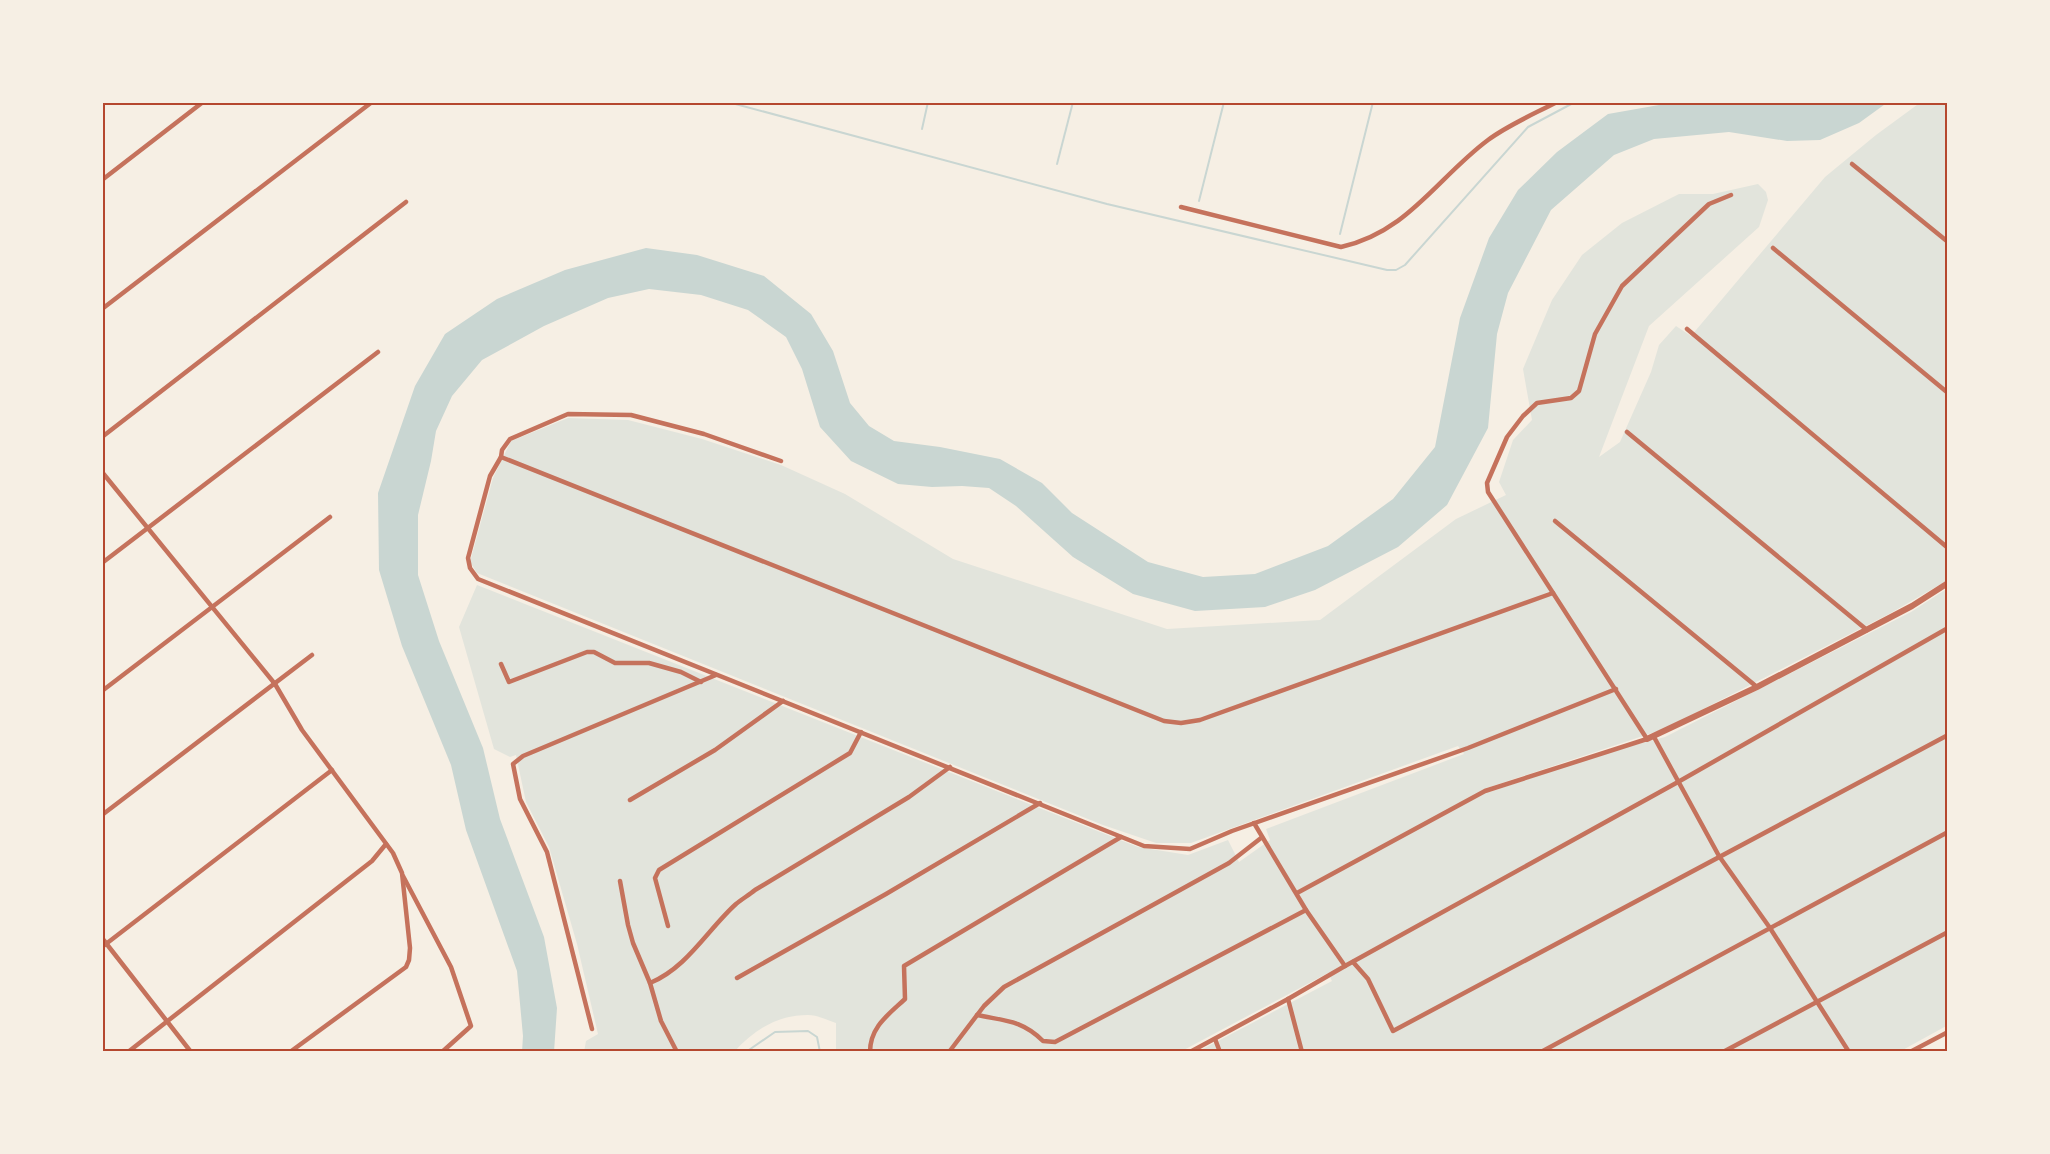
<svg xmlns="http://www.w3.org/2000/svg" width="2050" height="1154" font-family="Roboto,sans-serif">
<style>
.green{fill:#e2e4dc}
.water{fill:#c9d6d2}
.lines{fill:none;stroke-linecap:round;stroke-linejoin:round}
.stream{stroke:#c9d6d2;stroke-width:2}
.minor{stroke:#c5725c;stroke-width:4.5}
.tertiary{stroke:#c5725c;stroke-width:6}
.neatline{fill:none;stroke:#b5482f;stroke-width:2}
</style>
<rect width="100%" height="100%" fill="#f6efe4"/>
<!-- green -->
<path class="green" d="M1921,102H1948V580L1889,614L1664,729L1487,788L1490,792L1608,752L1665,737L1911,612L1948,588V1025L1899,1052H1197L1332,981L1328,973L1180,1052H836V1023C827,1020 817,1015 808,1015C777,1015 754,1030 734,1052H584L586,1041L598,1034L577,944L549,847L526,802L516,755L510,757L494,749L459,627L477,585L1138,847L1188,855L1228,840L1239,862L1270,840L1266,829L1464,754L1458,746L1191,843H1156L1103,825L477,573L470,562L493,478L511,441L568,418L628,420L702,439L781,465L845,494L953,559L1167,629L1320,620L1456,519L1506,495L1499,482L1513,440L1532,420L1523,369L1552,300L1582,255L1622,223L1679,194H1713L1758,184L1766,192L1768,200L1759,227L1649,326L1599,457L1620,442L1651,372L1659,345L1676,326L1691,336L1825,177L1876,135Z"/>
<!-- water -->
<polygon class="water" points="1676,102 1888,102 1859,123 1820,140 1787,141 1729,132 1654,139 1614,155 1551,210 1508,293 1497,334 1488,428 1447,505 1398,547 1315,590 1265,607 1195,611 1133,594 1073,557 1016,506 989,488 962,486 932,487 898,484 851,461 820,427 802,369 786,337 748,310 701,295 649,289 608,298 544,326 482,360 452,396 436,431 431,461 418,515 418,575 439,641 483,748 500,819 544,937 557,1008 554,1052 522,1052 523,1036 517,971 466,830 451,765 402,646 379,570 378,493 415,386 445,334 497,299 565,270 646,248 697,255 764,276 811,314 833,351 850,403 869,426 894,441 940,447 1000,459 1042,483 1072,513 1148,562 1203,577 1255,574 1328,546 1393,499 1435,447 1460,318 1489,238 1518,190 1557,152 1608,114"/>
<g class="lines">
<!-- stream -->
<g class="stream">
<polyline points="728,102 1107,204 1387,270 1396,270 1405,265 1528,127 1575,102"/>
<polyline points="922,129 928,102"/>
<polyline points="1057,164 1073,102"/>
<polyline points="1199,201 1224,102"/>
<polyline points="1340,234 1373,102"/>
<polyline points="746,1052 775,1032 808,1031 817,1037 820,1052"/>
</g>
<!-- minor -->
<g class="minor">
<polyline points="1852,164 1948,242"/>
<polyline points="102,180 203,102"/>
<path d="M1181,207L1341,247C1408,232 1437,178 1488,140C1508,125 1534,114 1557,102"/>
<polyline points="1773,248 1948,393"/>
<polyline points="102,309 372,102"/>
<polyline points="1687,329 1948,548"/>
<polyline points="1627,432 1867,630"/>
<polyline points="102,437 406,202"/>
<polyline points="501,457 1164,721 1181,723 1200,720 1553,593"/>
<polyline points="781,461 704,434 631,415 568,414 510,439 502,450 501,457 490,476 468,558 470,568 478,579 1144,846 1190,849 1232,831 1468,748 1616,689"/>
<polyline points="102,472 275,684 302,730 393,853 402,873 410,948 409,960 406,967 290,1052"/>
<polyline points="1555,521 1757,687"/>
<polyline points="102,563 378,352"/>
<polyline points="501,664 509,682 587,652 594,652 615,663 649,663 681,672 701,682"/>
<polyline points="102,691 330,517"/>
<polyline points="1654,737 1719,856 1770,928 1849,1052"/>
<polyline points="630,800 715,750 783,701"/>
<polyline points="102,815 312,655"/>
<polyline points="1254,823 1306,910 1345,966"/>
<polyline points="403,876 451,967 471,1026 442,1052"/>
<polyline points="620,881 628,925 633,943 650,983 661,1021 677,1052"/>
<polyline points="1297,893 1485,791 1647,739 1488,492 1487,483 1507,437 1523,416 1537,403 1571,398 1579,391 1595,334 1622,286 1709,204 1731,195"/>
<polyline points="668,926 655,878 659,870 850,753 861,732"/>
<polyline points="102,938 191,1052"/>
<polyline points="102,947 332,770"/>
<polyline points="1353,962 1368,979 1393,1031 1948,735"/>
<polyline points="737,978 886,894 1040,803"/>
<path d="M650,983C687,968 708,929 736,904C742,899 749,895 755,890L909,797L950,767"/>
<polyline points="1288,999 1302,1052"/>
<path d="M977,1015C1005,1021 1022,1020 1043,1041L1055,1042L1306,910"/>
<polyline points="592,1029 547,852 520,799 513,764 523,756 716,675"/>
<polyline points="1215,1039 1220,1052"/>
<polyline points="128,1052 372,861 386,844"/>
<path d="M870,1052C870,1027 888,1015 905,999L904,966L1121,837"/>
<polyline points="949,1052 984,1006 1004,987 1229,863 1261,838"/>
<polyline points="1190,1052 1288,999 1345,966 1678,782 1948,628"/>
<polyline points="1541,1052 1948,832"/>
<polyline points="1723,1052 1948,932"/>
<polyline points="1910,1052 1948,1032"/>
</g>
<!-- tertiary -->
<polyline class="tertiary" points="1647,739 1757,687 1912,606 1948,583"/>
</g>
<!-- border -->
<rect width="2050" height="1154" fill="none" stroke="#f6efe4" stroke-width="207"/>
<rect x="104" y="104" width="1842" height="946" class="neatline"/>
</svg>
